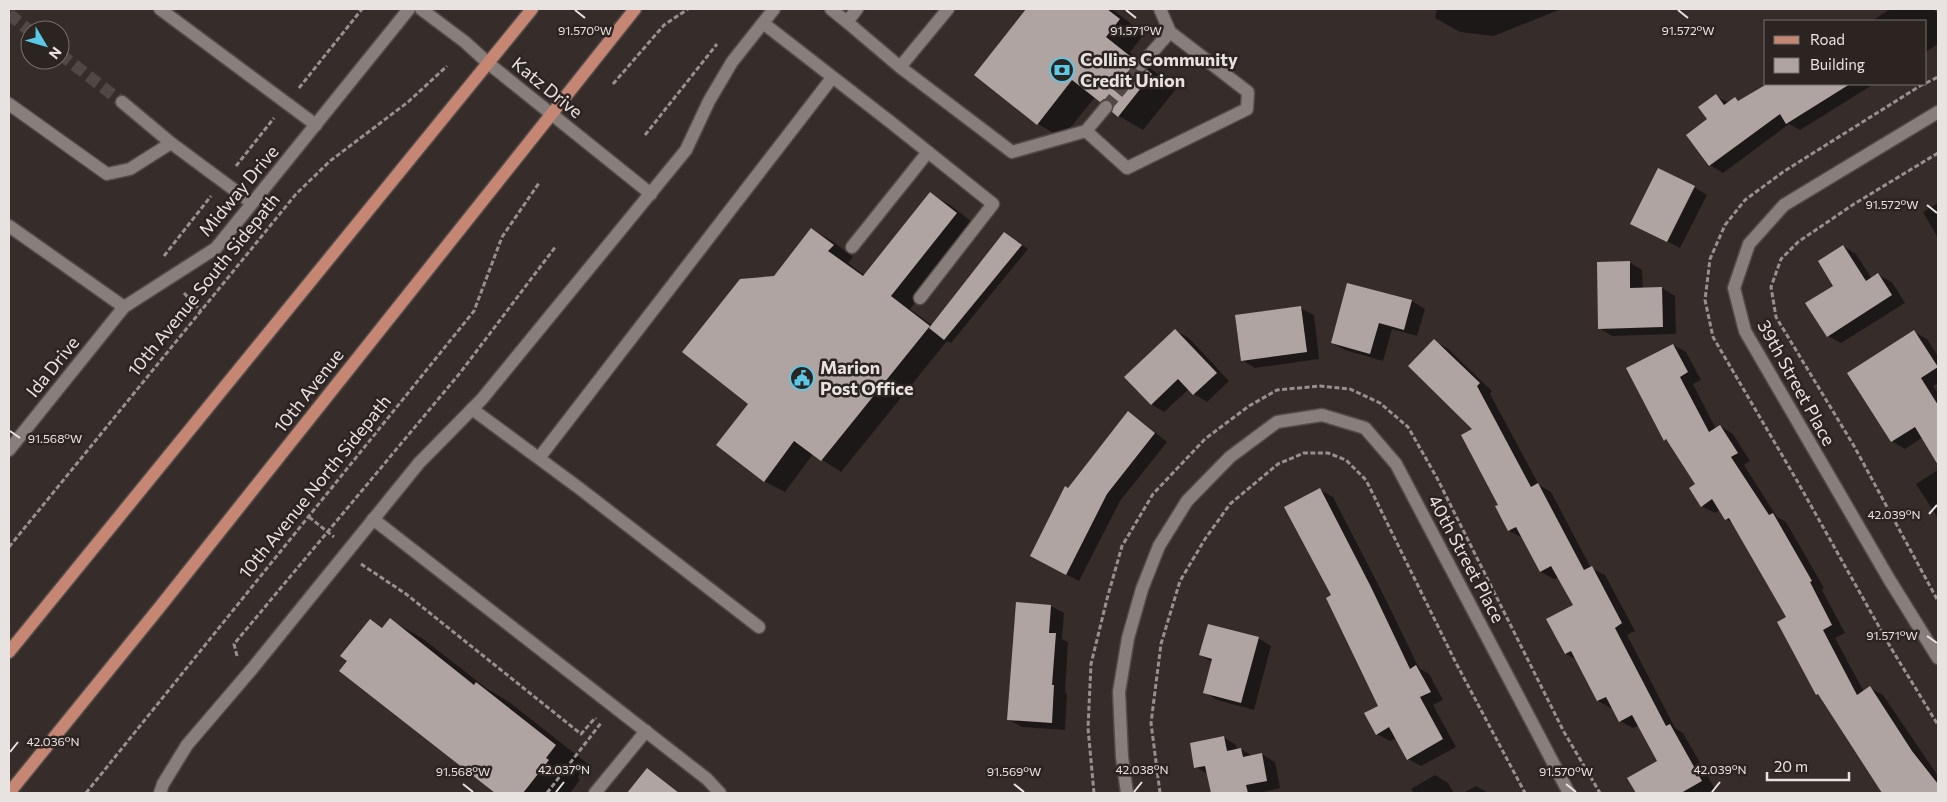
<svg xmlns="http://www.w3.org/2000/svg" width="1947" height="802" font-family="Commissioner,sans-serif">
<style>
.shadow{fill:#0007}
.building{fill:#afa4a1}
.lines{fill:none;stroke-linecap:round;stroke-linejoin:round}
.minor-tunnel{stroke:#514846;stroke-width:12;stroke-dasharray:12 6;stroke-linecap:butt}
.minor-casing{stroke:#524b49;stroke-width:15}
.major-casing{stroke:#524b49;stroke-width:15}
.path{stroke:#96908e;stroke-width:3;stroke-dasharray:5 2.5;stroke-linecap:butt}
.minor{stroke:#887e7b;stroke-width:12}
.major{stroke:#c58673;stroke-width:12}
.ticks{fill:none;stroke:#e8e3e1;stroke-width:2}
.labels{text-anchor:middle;stroke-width:5;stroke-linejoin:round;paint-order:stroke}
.poi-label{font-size:18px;font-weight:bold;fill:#e8e3e1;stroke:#2c2421;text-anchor:start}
.street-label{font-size:18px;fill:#e8e3e1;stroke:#2c2421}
.ticks-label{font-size:12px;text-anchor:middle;fill:#e8e3e1;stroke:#2c2421;stroke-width:5;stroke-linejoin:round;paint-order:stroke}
</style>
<rect width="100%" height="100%" fill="#362d2b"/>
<!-- shadow -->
<g class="shadow">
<polygon points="1027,9 1112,9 1144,34 1130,52 1159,75 1158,78 1176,89 1143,130 1119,116 1114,109 1095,97 1062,138 1038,124 975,75"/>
<polygon points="1437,9 1561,9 1494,36 1460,32 1435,18"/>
<polygon points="1890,9 1934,9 1938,15 1938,44 1926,52 1926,21 1872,21"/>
<polygon points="1769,84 1874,84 1800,130 1789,124 1723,173 1710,165 1709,120 1716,96 1729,103 1735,99 1740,102"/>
<polygon points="1694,187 1707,195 1680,248 1645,230"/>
<polygon points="930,194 950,205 976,225 910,309 933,326 1011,237 1028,249 951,343 947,341 841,472 813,454 785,492 764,481 750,404 775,278 812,229 832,241 853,257 848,263 865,276"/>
<polygon points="1938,203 1938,238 1923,212"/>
<polygon points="1843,246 1856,254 1872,279 1878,275 1892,282 1905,303 1841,343 1828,336 1835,286"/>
<polygon points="1629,262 1642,270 1643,289 1662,288 1675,296 1676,334 1612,336 1599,328"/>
<polygon points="1348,284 1412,301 1425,309 1417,336 1392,329 1383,361 1345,350 1332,343"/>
<polygon points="1300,308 1314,315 1319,359 1255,368 1242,360"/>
<polygon points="1176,331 1189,338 1229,381 1207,402 1194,394 1189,389 1164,412 1151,404"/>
<polygon points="1914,332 1927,339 1938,356 1938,383 1933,386 1938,393 1938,462 1923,437 1905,449 1892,441"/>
<polygon points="1434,341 1447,348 1492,391 1490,394 1539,485 1551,492 1591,568 1605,575 1635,631 1627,635 1675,728 1683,733 1715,789 1707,793 1637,793 1629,779 1659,762 1639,725 1633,728 1620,721 1613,707 1611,708 1598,701 1577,660 1566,654 1548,620 1574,606 1559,577 1554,579 1541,572 1523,538 1509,531 1496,507 1500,505 1475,429"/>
<polygon points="1673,345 1686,352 1701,380 1693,384 1716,429 1720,426 1733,434 1750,461 1744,465 1777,517 1786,522 1824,588 1822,590 1845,633 1835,638 1864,692 1870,688 1883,695 1938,776 1938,793 1884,793 1821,696 1817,694 1788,617 1734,524 1726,519 1720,510 1715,513 1702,506 1697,484 1670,443 1665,440"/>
<polygon points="1128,413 1141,421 1167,442 1120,501 1079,581 1044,563 1068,489"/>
<polygon points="1938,470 1938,518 1916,484"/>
<polygon points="1320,490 1333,497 1384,596 1419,668 1429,674 1443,700 1433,705 1456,747 1421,766 1408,759 1396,738 1390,741 1377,734 1379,706 1332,596"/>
<polygon points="1017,604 1051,606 1064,613 1062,639 1068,642 1065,692 1067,694 1065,730 1022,727 1009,720"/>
<polygon points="370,620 383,628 390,620 422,638 486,688 509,702 588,764 578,777 580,780 570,793 497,793 341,671 349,661"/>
<polygon points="1258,638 1271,646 1254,710 1217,700 1204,692 1212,662 1200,655"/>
<polygon points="1223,737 1236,745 1237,750 1241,749 1252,756 1262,754 1275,762 1280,788 1259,793 1212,793 1208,774 1196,767"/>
<polygon points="647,769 654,773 679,793 628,793"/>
<polygon points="1435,775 1448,783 1454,793 1414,793 1411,789"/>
<polygon points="1476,786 1488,793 1463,793"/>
</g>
<!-- building -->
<g class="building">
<polygon points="1026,9 1107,9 1120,19 1106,37 1135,60 1133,67 1136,71 1143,73 1147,70 1152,74 1118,117 1112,112 1114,105 1111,100 1104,99 1100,102 1072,80 1037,125 974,75"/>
<polygon points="1767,84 1850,84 1786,124 1780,114 1709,166 1686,135 1707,119 1698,107 1716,94 1724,105 1735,97 1738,101"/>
<polygon points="1658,168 1695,186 1667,242 1630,224"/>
<polygon points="930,192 957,213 891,296 930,326 821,461 794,441 764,482 716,445 748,404 682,352 740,279 774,276 811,228 834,245 828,251 863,276"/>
<polygon points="1004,232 1022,245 944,340 929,328"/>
<polygon points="1843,245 1866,281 1878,273 1892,295 1827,337 1805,303 1833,286 1818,261"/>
<polygon points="1630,261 1630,288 1662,287 1663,327 1598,329 1597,262"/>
<polygon points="1347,283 1412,300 1404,330 1379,323 1370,354 1331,343"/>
<polygon points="1301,306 1307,352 1241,361 1235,315"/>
<polygon points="1175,329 1217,373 1193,395 1178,379 1151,405 1124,377"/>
<polygon points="1914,330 1938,367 1921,378 1938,405 1938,465 1915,427 1891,442 1847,373"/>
<polygon points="1434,339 1480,383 1477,386 1531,487 1538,483 1584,570 1592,566 1622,623 1615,628 1666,726 1670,724 1702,781 1681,793 1636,793 1627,778 1657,761 1632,715 1619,722 1606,697 1597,701 1571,651 1565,654 1546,619 1573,605 1551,566 1540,572 1516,527 1508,531 1495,506 1498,505 1461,435 1472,429 1408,366"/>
<polygon points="1673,344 1688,372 1680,377 1709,432 1720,425 1738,453 1731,457 1769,515 1773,513 1812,581 1810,582 1832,625 1823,630 1857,695 1870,686 1912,751 1938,784 1938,793 1882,793 1818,694 1816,695 1777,622 1786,617 1729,518 1725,520 1712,499 1701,507 1689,488 1695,484 1666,439 1664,441 1626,368"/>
<polygon points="1128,411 1155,433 1107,494 1066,575 1030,556 1065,486 1068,488"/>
<polygon points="1320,488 1371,587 1410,669 1416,665 1431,692 1420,697 1443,739 1407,760 1389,727 1376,735 1364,713 1378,706 1326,598 1331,595 1284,507"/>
<polygon points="1016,602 1051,605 1049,633 1056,633 1052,685 1054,685 1052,723 1007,720"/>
<polygon points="390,618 474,685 476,682 556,745 546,758 549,760 523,793 495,793 339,671 347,661 340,656 370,619 382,628"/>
<polygon points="1208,624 1259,637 1241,703 1203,693 1212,659 1199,655"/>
<polygon points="1224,736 1227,751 1241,748 1243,757 1262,753 1267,781 1246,785 1248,793 1211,793 1205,766 1194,768 1190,743"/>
<polygon points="647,768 679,793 627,793"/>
</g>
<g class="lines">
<!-- minor-tunnel -->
<g class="minor-tunnel">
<polyline points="9,14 30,31"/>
<polyline points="60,54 122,102"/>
<polyline points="1106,107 1141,65"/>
</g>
<!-- minor casing -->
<g class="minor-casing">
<g id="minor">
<polyline points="160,9 316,125"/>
<polyline points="421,9 465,42 488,63 651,194"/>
<polyline points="831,9 847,22 857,9"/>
<polyline points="847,22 900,67 948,9"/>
<polyline points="763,23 893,124 993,204 920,298"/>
<polyline points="1141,65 1170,32"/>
<polyline points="900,67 1012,152 1086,131 1106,107"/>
<polyline points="122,102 171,143 252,203"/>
<polyline points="9,104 107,174 130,169 171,143"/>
<polyline points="1938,112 1784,205 1749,244 1734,288 1745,331 1889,579 1938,658"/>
<polyline points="1086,131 1127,168 1247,109 1248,92 1170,32 1160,9"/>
<polyline points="9,226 124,307"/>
<polyline points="852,247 928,152"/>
<polyline points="472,409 579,488 759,627"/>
<polyline points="9,450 124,307 216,248 409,9"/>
<polyline points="539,458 832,78"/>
<polyline points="373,519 707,779 720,793"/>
<polyline points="160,793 163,784 187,745 252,669 419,463 482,399 686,150 709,101 732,62 774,9"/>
<polyline points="595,793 646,731"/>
<polyline points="1127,793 1122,757 1119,692 1128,638 1142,589 1159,546 1187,501 1230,457 1277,422 1322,415 1365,428 1396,464 1569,793"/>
</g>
</g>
<!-- major casing -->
<g class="major-casing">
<g id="major">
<polyline points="9,652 532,9"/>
<polyline points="9,793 159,608 635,9"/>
</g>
</g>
<!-- path -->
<g class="path">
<polyline points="1926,83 1938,77"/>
<polyline points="613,84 664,25 688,9"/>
<polyline points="1923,84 1783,172 1745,200 1725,225 1710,259 1705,300 1713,337 1796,479 1891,648 1938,725"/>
<polyline points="299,88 362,9"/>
<polyline points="645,135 717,44"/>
<polyline points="1938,153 1854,204 1798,242 1781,259 1771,287 1776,317 1854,446 1938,601"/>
<polyline points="236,166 274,118"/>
<polyline points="164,256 211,196"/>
<polyline points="184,293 201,311"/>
<polyline points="309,517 334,537"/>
<polyline points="9,547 296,194 330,161 408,102 447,66"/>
<polyline points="361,564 406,594 581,734 595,718 596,719"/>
<polyline points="237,656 234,644 460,373 556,246"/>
<polyline points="86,793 474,311 502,237 539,183"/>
<polyline points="547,793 601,723"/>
<polyline points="1094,793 1088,728 1091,664 1107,599 1122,546 1153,494 1205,439 1249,406 1277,390 1320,386 1350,389 1380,403 1408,427 1437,478 1564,732 1600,793"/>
<polyline points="1160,793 1151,723 1161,644 1180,581 1205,539 1230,504 1278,464 1304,453 1328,453 1346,460 1366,480 1456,663 1525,793"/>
</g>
<!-- minor -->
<use href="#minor" class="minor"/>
<!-- major -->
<use href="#major" class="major"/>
</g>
<!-- ticks -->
<path class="ticks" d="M575,10L585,18M1126,10L1136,18M1678,10L1688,18M1927,205L1937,213M10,431L20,438M1929,514L1937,505M1927,636L1937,643M10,752L18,742M463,784L473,792M1014,784L1024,792M1566,784L1576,792M556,792L564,782M1134,792L1142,782M1712,792L1720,782"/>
<!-- icons -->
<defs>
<g id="bank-ring" transform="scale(1.25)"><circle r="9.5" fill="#2c2421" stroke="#5ac8e6" stroke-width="1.5"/><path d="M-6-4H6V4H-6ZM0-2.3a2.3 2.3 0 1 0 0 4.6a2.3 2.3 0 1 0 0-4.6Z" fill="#5ac8e6"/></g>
<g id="civic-ring" transform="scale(1.25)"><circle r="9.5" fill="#2c2421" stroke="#5ac8e6" stroke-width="1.5"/><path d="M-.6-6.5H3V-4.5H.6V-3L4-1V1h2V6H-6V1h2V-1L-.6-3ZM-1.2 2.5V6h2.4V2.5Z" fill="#5ac8e6"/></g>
</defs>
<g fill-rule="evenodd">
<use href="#bank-ring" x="1062" y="70"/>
<use href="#civic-ring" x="802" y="378"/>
</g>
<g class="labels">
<!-- poi labels -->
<g class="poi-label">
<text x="1080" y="66">Collins Community<tspan x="1080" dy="21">Credit Union</tspan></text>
<text x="820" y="374">Marion<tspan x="820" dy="21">Post Office</tspan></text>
</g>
<!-- street labels -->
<g class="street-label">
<text transform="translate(547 88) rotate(39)" y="6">Katz Drive</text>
<text transform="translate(239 191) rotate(-50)" y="6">Midway Drive</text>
<text transform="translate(204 285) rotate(-51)" y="6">10th Avenue South Sidepath</text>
<text transform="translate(53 367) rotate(-51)" y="6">Ida Drive</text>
<text transform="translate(1796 383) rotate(61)" y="6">39th Street Place</text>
<text transform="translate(309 391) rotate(-52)" y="6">10th Avenue</text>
<text transform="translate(315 487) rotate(-51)" y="6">10th Avenue North Sidepath</text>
<text transform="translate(1466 559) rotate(62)" y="6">40th Street Place</text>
</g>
</g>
<g class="ticks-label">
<text x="585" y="35">91.570°W</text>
<text x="1136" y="35">91.571°W</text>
<text x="1688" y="35">91.572°W</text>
<text x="1892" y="209">91.572°W</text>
<text x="55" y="443">91.568°W</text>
<text x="1894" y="519">42.039°N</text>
<text x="1892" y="640">91.571°W</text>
<text x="53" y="746">42.036°N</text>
<text x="564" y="774">42.037°N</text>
<text x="1142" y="774">42.038°N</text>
<text x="1720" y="774">42.039°N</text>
<text x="463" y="776">91.568°W</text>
<text x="1014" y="776">91.569°W</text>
<text x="1566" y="776">91.570°W</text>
</g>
<!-- border -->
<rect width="1947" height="802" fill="none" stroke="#e8e3e1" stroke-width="20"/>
<!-- legend -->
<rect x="1764" y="20" width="162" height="65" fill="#2c2421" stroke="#77706e"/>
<rect x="1774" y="36" width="25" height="8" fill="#c58673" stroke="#77706e"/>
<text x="1810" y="45" font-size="15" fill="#e8e3e1">Road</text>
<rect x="1774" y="58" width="25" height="15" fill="#afa4a1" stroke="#77706e"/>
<text x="1810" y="70" font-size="15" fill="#e8e3e1">Building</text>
<!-- north arrow -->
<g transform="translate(45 45) rotate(128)"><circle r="24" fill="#2c2421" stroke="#77706e"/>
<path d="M0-4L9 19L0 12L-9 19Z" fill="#5ac8e6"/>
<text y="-8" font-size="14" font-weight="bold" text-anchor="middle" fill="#e8e3e1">N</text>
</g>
<!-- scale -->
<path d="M1767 772v8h82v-8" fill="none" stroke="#e8e3e1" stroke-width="2.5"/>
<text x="1774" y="772" font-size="15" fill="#e8e3e1" stroke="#2c2421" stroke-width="4" paint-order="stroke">20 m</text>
</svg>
